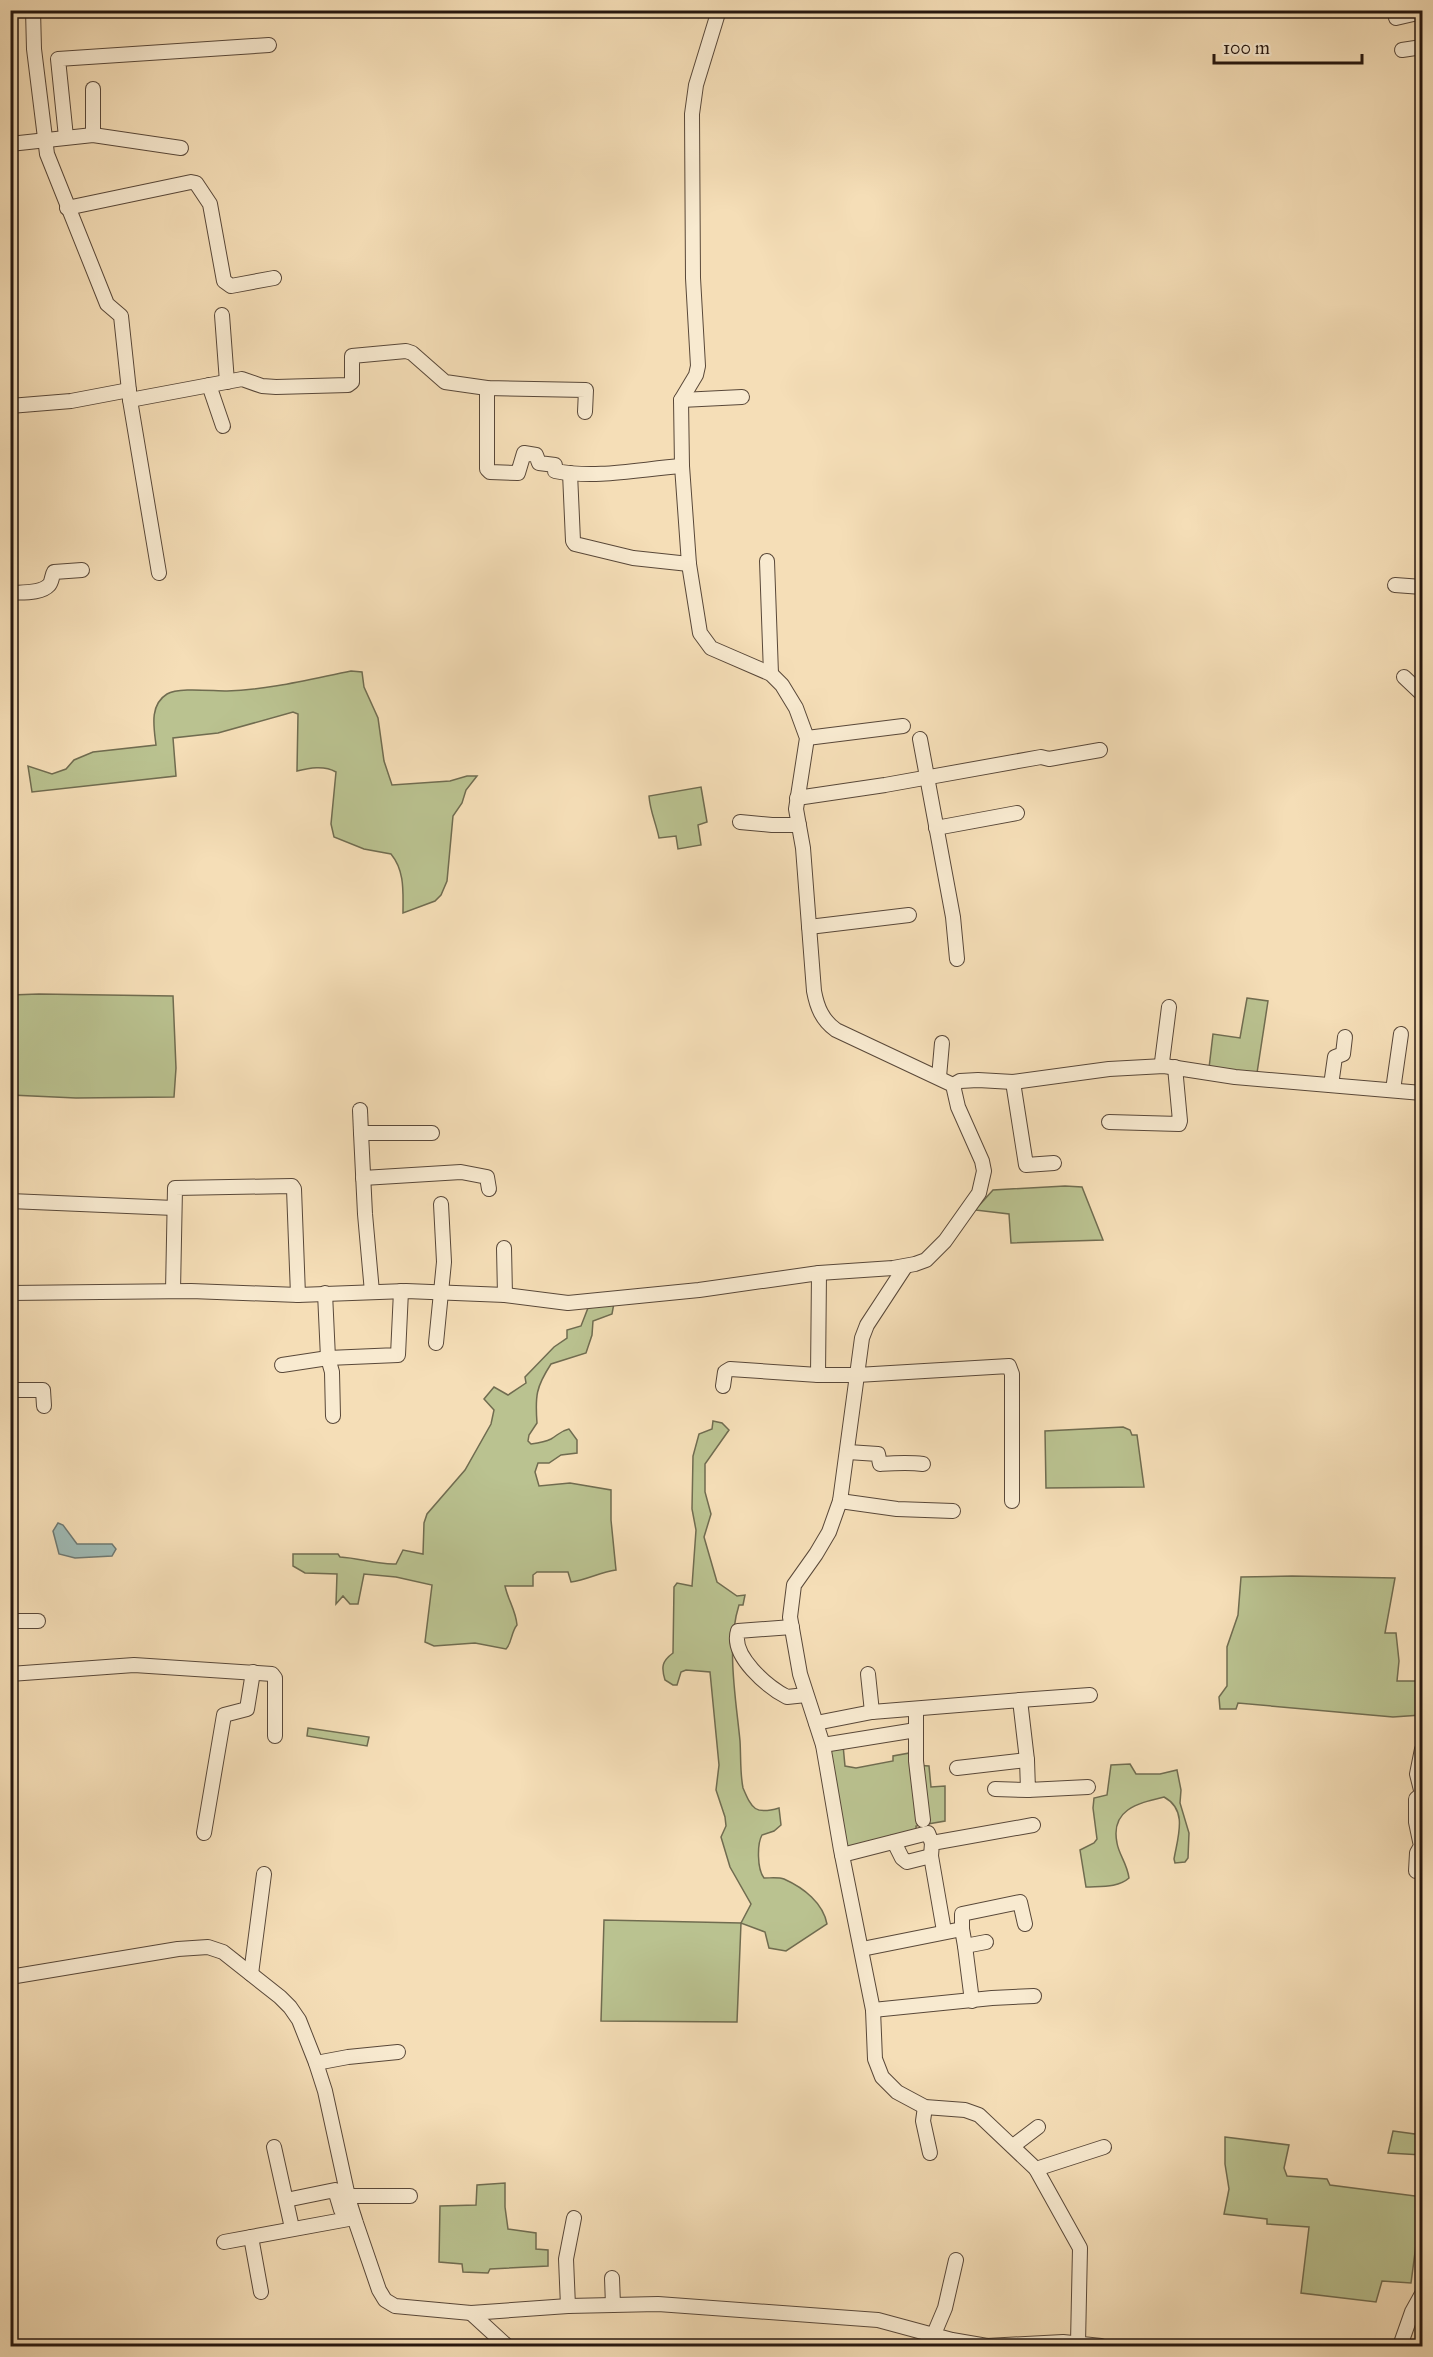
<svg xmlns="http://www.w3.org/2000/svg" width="1433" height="2357" font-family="'IM FELL Great Primer',serif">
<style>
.green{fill:#bac290;stroke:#706c50;stroke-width:1.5}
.water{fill:#9fbbb6;stroke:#6e7973;stroke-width:1.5}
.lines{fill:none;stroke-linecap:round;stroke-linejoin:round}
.minor-casing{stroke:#594839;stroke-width:16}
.minor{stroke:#f8ead0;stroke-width:14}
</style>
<rect width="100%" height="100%" fill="#f5deb7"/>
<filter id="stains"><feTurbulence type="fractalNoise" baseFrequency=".00333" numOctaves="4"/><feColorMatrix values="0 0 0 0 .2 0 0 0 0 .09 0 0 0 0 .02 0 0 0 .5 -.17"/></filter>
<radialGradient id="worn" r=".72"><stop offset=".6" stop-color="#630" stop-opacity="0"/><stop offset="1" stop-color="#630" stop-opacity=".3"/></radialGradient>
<!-- green -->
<g class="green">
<path d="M351,671L362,672L364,687L378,718L384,761L392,785L450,781L467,776H477L466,790L462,803L453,816L447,881L441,895L435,901L403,913C403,892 405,871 391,854L364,849L334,837L331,824L336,772C324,765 309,768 297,771L298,714L293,712L218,733L173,738L176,776L32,792L28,766L52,774L66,769L74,760L93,752L156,745C154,728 149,705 167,694C178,687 212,691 227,691C268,690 311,679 351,671Z"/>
<path d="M701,787L707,822L698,825L701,845L678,849L676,836L659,838C656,823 650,811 649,796Z"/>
<polygon points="39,994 173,996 176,1068 174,1097 76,1098 11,1095 11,995"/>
<polygon points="1247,998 1268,1001 1257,1073 1209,1068 1213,1034 1240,1038"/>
<polygon points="1065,1186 1082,1187 1103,1240 1011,1243 1009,1214 975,1210 993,1190"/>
<path d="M614,1303L612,1314L593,1321L592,1335L586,1353L551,1364C536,1387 535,1396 537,1423L529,1435L528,1441L531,1444C538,1443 545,1442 551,1439C558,1435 560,1431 569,1429L577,1440V1453L561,1455L549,1463H538L535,1472L539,1486L570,1483L611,1490V1520L616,1570C600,1572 587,1580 571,1582L568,1572H537L533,1575V1586H505C508,1600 516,1611 517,1625C511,1632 512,1643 506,1649L475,1643L434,1646L425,1642L432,1585L396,1577L364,1574L358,1604H350L343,1596L336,1604L337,1574L305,1573L293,1566V1554H338L340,1557C360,1558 377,1565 396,1564L403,1550L423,1554L424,1523L427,1514L465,1470L491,1424L494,1410L484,1399L494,1387L508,1395L526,1383L525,1377L554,1347L567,1338V1330L581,1326L588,1308Z"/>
<path d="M713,1421L722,1423L729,1430L705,1464V1492L711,1514L704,1537L717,1582L737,1596L745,1595L743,1605H739C726,1646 736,1699 740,1741C741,1757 740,1773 743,1788C752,1809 755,1815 779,1808L781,1825L774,1831L762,1835C757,1844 757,1869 764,1878C771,1878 779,1877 784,1879C804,1888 823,1903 827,1924L786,1951L769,1948L765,1932L741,1923L737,2022L601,2021L604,1920L741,1923L751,1904L730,1867L721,1837L726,1826L725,1817L716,1790L719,1765L710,1672L686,1670L681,1672L677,1685H673L665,1680C661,1667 662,1661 673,1653L674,1587L677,1583L692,1586L696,1530L692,1509L693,1456L699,1434L712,1429Z"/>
<polygon points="1123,1427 1130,1430 1132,1435 1137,1435 1144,1487 1046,1488 1045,1431"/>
<polygon points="1292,1576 1395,1578 1385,1633 1396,1633 1399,1661 1397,1681 1422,1681 1421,1715 1393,1717 1238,1703 1236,1709 1220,1709 1219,1697 1227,1686 1227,1647 1238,1615 1241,1577"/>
<polygon points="308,1728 369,1737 367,1746 307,1736"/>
<polygon points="843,1745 845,1766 856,1768 893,1761 893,1756 915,1752 914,1765 929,1766 931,1787 945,1786 945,1821 916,1826 917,1839 846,1855 827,1746"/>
<path d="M1130,1764L1136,1774H1160L1177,1770L1181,1790L1180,1803L1189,1833L1188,1858L1185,1862L1175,1863L1174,1859C1178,1836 1188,1810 1164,1797C1139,1803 1110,1809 1117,1843C1119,1855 1127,1863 1129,1878C1118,1888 1100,1886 1086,1887L1080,1850L1094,1843L1097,1839L1093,1808L1094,1798L1107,1795L1111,1765Z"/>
<polygon points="1393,2131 1422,2135 1422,2155 1388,2153"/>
<polygon points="1225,2137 1289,2145 1284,2168 1287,2176 1327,2179 1330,2185 1415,2196 1421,2195 1422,2179 1422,2229 1416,2245 1411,2283 1382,2281 1376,2302 1301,2293 1309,2227 1267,2224 1267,2219 1224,2214 1229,2189 1225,2164"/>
<polygon points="505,2183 505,2207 508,2229 536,2233 536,2249 548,2250 548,2266 490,2269 488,2273 463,2272 462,2264 439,2262 440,2206 476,2205 477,2185"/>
</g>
<!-- water -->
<polygon class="water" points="58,1523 63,1525 77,1544 112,1544 116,1549 112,1556 75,1558 59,1554 53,1531"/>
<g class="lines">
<!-- minor casing -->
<g class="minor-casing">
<g id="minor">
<polyline points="33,10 34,49 47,154 107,304 121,316 130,400 159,573"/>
<polyline points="1396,18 1422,12"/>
<polyline points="1402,50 1422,47"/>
<polyline points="93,89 93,135"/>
<polyline points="66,137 58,59 269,45"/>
<polyline points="10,144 93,135 181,148"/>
<polyline points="67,208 191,182 196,183 210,204 224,281 231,286 274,278"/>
<polyline points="222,315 227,382"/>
<polyline points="209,385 223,426"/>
<path d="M487,388V469L490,472L518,473L524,453L536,455L539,463L555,465V471C598,479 640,469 682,466"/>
<polyline points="130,400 242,379 262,386 276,387 348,385 352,382 352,356 406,351 412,353 445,382 487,388 586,390 585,412"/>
<polyline points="681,400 742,397"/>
<polyline points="10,406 71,401 129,390"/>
<polyline points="570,473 573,541 575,544 633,558 689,564"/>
<polyline points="767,561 771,674"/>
<polyline points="1395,585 1422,587"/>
<path d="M10,593C21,592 41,594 49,585C52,582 52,575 54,572L82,570"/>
<polyline points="1404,677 1422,694"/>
<polyline points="807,738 903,726"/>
<polyline points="920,739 953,917 957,959"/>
<polyline points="797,798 885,785 1041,757 1049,759 1100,750"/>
<polyline points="740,822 772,825 799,825"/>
<polyline points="936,828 1017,813"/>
<polyline points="809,927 909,915"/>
<polyline points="1164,1066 1162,1062 1169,1007"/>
<polyline points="939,1077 942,1043"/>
<polyline points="1013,1082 1026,1165 1054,1163"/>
<polyline points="953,1085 960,1081 978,1080 1013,1082 1109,1069 1164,1066 1235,1077 1422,1093"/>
<polyline points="1331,1085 1335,1057 1343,1054 1345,1037"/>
<polyline points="1393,1090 1401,1034"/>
<polyline points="360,1110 361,1133"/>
<polyline points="1109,1122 1179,1124 1180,1121 1175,1067"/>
<polyline points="363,1178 461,1172 487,1177 489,1189"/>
<polyline points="10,1201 174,1208"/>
<polyline points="504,1248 505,1295"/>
<polyline points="905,1267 867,1325 862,1338 840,1501 829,1532 816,1554 794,1585 790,1617 800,1674 823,1745 827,1768 841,1850 873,2010 875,2059 882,2077 897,2092 925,2107 965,2110 979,2115 1036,2169 1080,2248 1078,2343"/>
<polyline points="173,1291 175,1188 292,1186 294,1189 298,1295"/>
<polyline points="372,1292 365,1214 361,1133 432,1133"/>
<path d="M10,1293L191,1291L298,1295L406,1291L505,1295L568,1303L699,1290L819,1273L893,1268L915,1264L926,1260L945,1241L979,1193L984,1171L982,1161L958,1107L953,1085L836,1030C822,1020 817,1007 814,991L803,848L796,809L807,738L796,708L782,685L771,674L711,648L700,633L689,564L682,466L681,400L696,375L698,366L693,278L692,114L696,85L719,10"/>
<polyline points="325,1293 328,1358 332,1372 333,1416"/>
<polyline points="436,1343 444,1262 441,1204"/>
<polyline points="282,1365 328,1358 398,1355 401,1291"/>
<polyline points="818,1375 819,1273"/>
<polyline points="723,1386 725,1372 730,1369 818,1375 857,1375 1009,1366 1012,1374 1012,1501"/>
<polyline points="10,1390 43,1390 44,1406"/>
<path d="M848,1452L878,1454L880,1464C895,1463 908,1462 923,1464"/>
<polyline points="840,1501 897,1509 953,1511"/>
<polyline points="10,1621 38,1621"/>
<path d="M792,1627L738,1631C730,1656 768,1687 787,1697L806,1695"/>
<polyline points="10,1674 134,1665 272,1674 275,1678 275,1736"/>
<polyline points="868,1674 872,1712"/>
<polyline points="1020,1700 1090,1695"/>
<polyline points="916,1709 916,1761 923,1820"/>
<polyline points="816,1723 872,1712 1020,1700 1027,1760 1028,1790 1088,1787"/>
<polyline points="823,1745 916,1730"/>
<polyline points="957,1768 1027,1760"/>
<polyline points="995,1789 1028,1790"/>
<polyline points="1422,1794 1417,1774 1422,1749"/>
<polyline points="204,1833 224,1715 247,1709 253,1672"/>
<polyline points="894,1842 902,1858 907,1862 931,1856"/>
<polyline points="842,1855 928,1833 932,1843"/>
<polyline points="1416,1871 1417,1853 1421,1846 1416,1822 1416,1799 1422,1794"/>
<polyline points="962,1929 962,1914 1020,1902 1025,1924"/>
<polyline points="944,1931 931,1856 932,1843 1033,1825"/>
<polyline points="965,1946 972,2001"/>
<polyline points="862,1949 962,1929 965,1946 986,1942"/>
<polyline points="251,1974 264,1874"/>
<polyline points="10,1977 178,1949 208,1947 223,1952 280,1997 290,2007 299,2020 316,2063 325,2091 349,2201 356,2223 379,2290 385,2300 395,2306 471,2313 568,2306 658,2304 878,2320 952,2340 987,2346 1063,2342 1101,2346"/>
<polyline points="873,2010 992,1998 1034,1996"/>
<polyline points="316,2063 348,2057 398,2052"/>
<polyline points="925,2107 923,2121 930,2153"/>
<polyline points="1013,2146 1038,2127"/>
<polyline points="274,2147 292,2228"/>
<polyline points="1036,2169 1104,2147"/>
<polyline points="348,2196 410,2196"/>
<polyline points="286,2200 335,2190 341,2210"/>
<polyline points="251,2237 261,2292"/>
<polyline points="224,2242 354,2218"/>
<polyline points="612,2278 613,2305"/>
<polyline points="568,2306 566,2259 574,2218"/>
<polyline points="471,2313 507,2346"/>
<polyline points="934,2334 945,2308 956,2260"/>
<polyline points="1400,2346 1412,2312 1422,2294"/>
</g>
</g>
<!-- minor -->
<use href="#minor" class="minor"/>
</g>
<!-- margin -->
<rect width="1433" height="2357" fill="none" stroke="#f5deb7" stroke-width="36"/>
<rect x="12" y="12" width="1409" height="2333" fill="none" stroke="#25160f" stroke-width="3"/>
<rect x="18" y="18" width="1397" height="2321" fill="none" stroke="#25160f" stroke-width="1.5"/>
<!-- scale -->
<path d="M1214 54v9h148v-9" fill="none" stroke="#25160f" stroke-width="3"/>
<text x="1223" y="54" font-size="18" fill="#25160f" stroke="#f8ead0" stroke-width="4.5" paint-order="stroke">100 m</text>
<rect width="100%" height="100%" filter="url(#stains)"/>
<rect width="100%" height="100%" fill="url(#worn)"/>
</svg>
